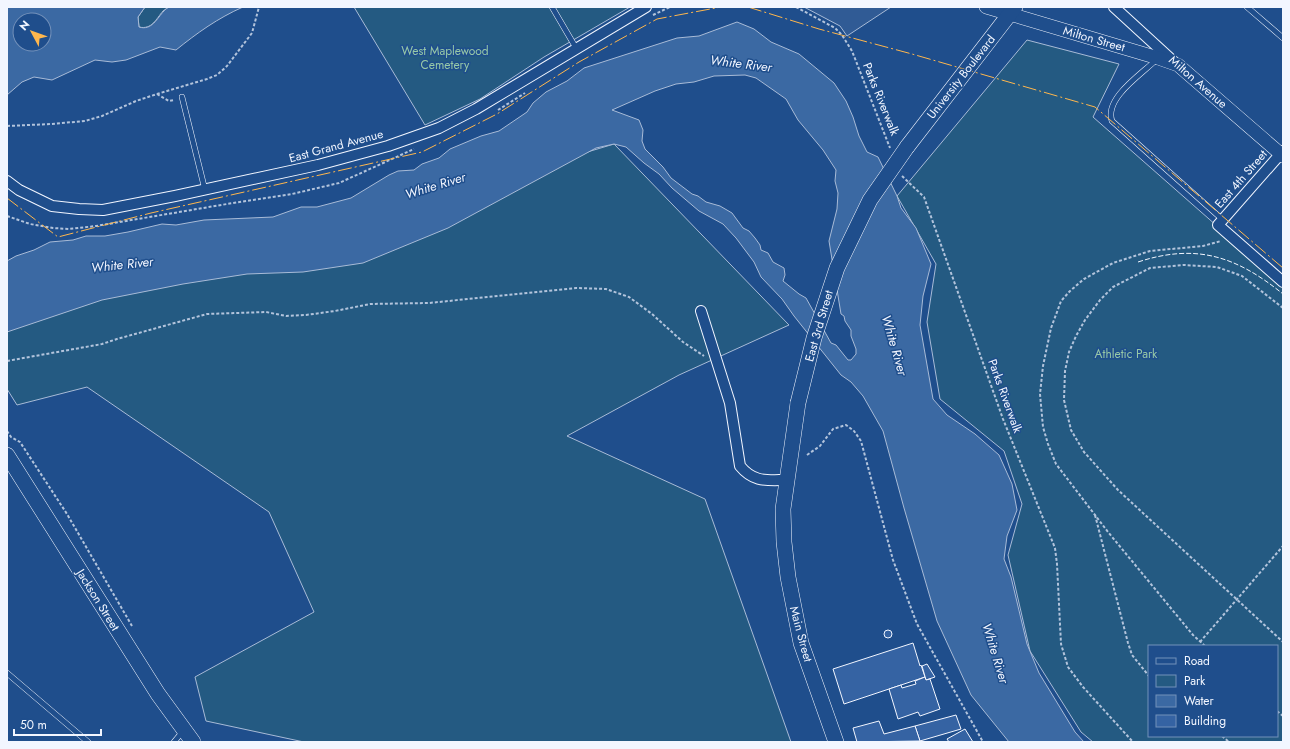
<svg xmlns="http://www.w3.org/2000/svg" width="1290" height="749" font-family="Jost,sans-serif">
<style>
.green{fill:#245a82;stroke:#a8bbd7;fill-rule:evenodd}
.parking{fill:#305b95;stroke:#a8bbd7}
.water{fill:#3b69a3;stroke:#a8bbd7;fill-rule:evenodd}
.building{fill:#3563a3;stroke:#f2f6ff}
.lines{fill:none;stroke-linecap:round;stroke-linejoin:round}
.service-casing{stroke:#f2f6ff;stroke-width:6}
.minor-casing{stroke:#f2f6ff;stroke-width:12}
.tertiary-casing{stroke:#f2f6ff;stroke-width:14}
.secondary-casing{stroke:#f2f6ff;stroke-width:16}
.path{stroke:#b3c4dc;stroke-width:2;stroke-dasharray:3 2;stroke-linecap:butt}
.service{stroke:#1f4e8c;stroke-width:5}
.minor{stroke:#1f4e8c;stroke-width:10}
.tertiary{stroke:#1f4e8c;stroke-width:13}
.secondary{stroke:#1f4e8c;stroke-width:15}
.secondary-bridge-casing{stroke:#f2f6ff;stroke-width:16;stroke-linecap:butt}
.secondary-bridge{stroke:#1f4e8c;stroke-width:15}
.fence{stroke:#f2f6ff;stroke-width:1;stroke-dasharray:5 2;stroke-linecap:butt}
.power{stroke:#ffb74d;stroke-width:1;stroke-dasharray:14 3 2 3;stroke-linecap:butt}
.labels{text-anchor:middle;stroke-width:3;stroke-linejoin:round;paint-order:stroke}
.street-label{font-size:12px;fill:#f2f6ff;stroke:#1f4e8c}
.park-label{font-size:12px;fill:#97c8a6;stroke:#1f4e8c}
.water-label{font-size:13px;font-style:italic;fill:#f2f6ff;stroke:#1f4e8c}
</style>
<rect width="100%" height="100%" fill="#1f4e8c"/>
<!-- green -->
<g class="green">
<path d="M145,7H169C167,9 165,9 163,11C156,19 152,30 139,27L138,17Z"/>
<polygon points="354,7 630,7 544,57 480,99 425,125"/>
<path d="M1027,40L1119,64L1093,117L1283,284V742H1093L1081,732L1030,651L1008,555L1022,504L1004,451L940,399L927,322L936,264L897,196ZM1149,646H1277V736H1149Z"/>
<polygon points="614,144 789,325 679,375 567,436 705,499 791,742 304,742 206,721 195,677 314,612 269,512 87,387 17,405 7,389 7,326"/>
</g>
<!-- parking -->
<polygon class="parking" points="804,7 891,7 847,36 840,26"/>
<!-- water -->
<g class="water">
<path d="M7,7H145L138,17L139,27C152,31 157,18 164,11C165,9 168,8 169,7H243C218,18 197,33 176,50L160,47L126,60L112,62L95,60L52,80L34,77L22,82L7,95ZM20,20H44V44H20Z"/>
<path d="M737,22L754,29L771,42L799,54L834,83L846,101L853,117L859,136L867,152L878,157L897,196L901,208L916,228L931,264L923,296L920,325L933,399L947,415L975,434L999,455L1012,484L1017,510L1007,536L1004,559L1011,577L1027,644L1039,673L1075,732L1084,742H1009L971,695L937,621L904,508L883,431L863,396L851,382L841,375L794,316L782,299L761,277L754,262L736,238L723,224L699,211L672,188L659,174L644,163L626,147L614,144L596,148L448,228L363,263L303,272L247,274L183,284L102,300L7,332V261L16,256L34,250L50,242L73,240L86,236H105L128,232L162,224L176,225L204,220L273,217L301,207H317L351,198L389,175L398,171L414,170L422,164L439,158L450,149L481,136L499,131L527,112L533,103L546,92L567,81L584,68L677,38L699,36ZM745,75L756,78L786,99L798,120L823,150L836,170L835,181L838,193L837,209L829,241L841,314L844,316L845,321L851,330V336L856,349V354L851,360H848L836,345L831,343L806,298L799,294L783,281L785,275L784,268L773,262L768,253L761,250L760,245L755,238L749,231L743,228L732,213L720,206L706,202L698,196L692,194L671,178L663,167L645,149L642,141L643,130L639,120L612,110L655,91L676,84L694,82L714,76Z"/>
</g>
<!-- building -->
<g class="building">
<circle cx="888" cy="634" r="4"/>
<polygon points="913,643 920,666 921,665 925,677 844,704 833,669"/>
<polygon points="927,664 935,677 926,680 922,666"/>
<polygon points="925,677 926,680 930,679 940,709 920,716 918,712 898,719 889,689 901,685 902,688 916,684 915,681"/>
<polygon points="956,715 961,729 920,741 915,726"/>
<polygon points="879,721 884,734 915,726 920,741 857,742 853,728"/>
<polygon points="965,729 973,742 949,742 947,739"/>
</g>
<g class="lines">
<!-- service casing -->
<g class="service-casing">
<g id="service">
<polyline points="552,7 576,48"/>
<polyline points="1247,7 1283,38"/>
<path d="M1157,59C1142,74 1104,98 1112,121L1223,220"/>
<polyline points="182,97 205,190"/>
<polyline points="7,673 88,742"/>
<polyline points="174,742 184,730"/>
</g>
</g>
<!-- minor casing -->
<g class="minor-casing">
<g id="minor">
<polyline points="1114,7 1174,62"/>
<polyline points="1283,151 1218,225 1283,282"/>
<polyline points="7,181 19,190 52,206 79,209 103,210 175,196 318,165 388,146 439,128 476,109 646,7"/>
<path d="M701,311L730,403L740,466C754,483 767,480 787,480"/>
</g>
</g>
<!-- tertiary casing -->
<g class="tertiary-casing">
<polyline id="tertiary" points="986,7 1158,58 1178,65 1283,156"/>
</g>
<!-- secondary casing -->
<g class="secondary-casing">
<g id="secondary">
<polyline points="907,147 1015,7"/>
<polyline points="798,403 783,509 784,542 788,577 801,643 836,742"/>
<polyline points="7,455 158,694 193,742"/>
</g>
</g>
<!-- path -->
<g class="path">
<polyline points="796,7 835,28 842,35 852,51 890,148"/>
<polyline points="653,15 670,7"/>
<polyline points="157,94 169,101 174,100"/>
<polyline points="498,110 525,93"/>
<polyline points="7,126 51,124 85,121 102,116 136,101 157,94 207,79 217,75 227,66 252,33 259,7"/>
<polyline points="902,176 924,197 1003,419 1055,548 1057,564 1061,644 1068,667 1083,687 1133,742"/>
<polyline points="7,216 30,224 53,228 69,229 96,226 227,204 292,194 339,183 414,149"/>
<polyline points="1283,308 1242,276 1217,267 1184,265 1150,268 1113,287 1100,300 1085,320 1076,336 1069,352 1065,371 1064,400 1071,430 1084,452 1118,490 1283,642"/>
<polyline points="7,361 102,344 117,339 207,314 266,312 286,316 306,315 335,311 370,304 429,303 576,288 606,289 629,297 652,314 683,342 704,356"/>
<polyline points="7,431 11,437 20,442 67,514 132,626"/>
<polyline points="807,455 820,446 833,429 846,425 854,431 861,441 893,560 917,624 983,742"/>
<polyline points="1095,515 1128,643 1132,655 1149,676"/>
<polyline points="1200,642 1283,546"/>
<polyline points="1205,646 1193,635 1108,532 1056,464 1048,444 1043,427 1040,394 1043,366 1051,328 1057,312 1061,301 1070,291 1084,279 1113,263 1150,251 1203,246 1221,241"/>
<polyline points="1277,711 1283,716"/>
<polyline points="1222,736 1229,742"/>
</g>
<!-- service -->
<use href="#service" class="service"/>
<!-- minor -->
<use href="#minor" class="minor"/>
<!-- tertiary -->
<use href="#tertiary" class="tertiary"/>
<!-- secondary -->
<use href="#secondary" class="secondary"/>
<!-- secondary-bridge casing -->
<g class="secondary-bridge-casing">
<polyline id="secondary-bridge" points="798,403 814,338 837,268 870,200 907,147"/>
</g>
<!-- secondary-bridge -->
<use href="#secondary-bridge" class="secondary-bridge"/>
<!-- fence -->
<path class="fence" d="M1138,262C1196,243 1236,256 1283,294"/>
<!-- power -->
<g class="power">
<polyline points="748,7 819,29 912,54 1095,107 1283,268"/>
<polyline points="7,198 58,237 151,213 422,152 497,114 579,62 657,19 721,7"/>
</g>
</g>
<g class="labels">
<!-- street labels -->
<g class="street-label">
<text transform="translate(1094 39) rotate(16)" y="4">Milton Street</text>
<text transform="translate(961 77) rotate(-52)" y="4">University Boulevard</text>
<text transform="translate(1198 82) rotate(41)" y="4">Milton Avenue</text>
<text transform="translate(881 99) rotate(68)" y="4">Parks Riverwalk</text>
<text transform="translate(336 146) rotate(-15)" y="4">East Grand Avenue</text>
<text transform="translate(1241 179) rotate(-49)" y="4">East 4th Street</text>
<text transform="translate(819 326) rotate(-74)" y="4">East 3rd Street</text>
<text transform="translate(1005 396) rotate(70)" y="4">Parks Riverwalk</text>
<text transform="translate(98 600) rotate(58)" y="4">Jackson Street</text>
<text transform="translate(801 634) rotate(75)" y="4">Main Street</text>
</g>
<!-- park labels -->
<g class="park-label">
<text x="445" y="55">West Maplewood<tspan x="445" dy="14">Cemetery</tspan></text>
<text x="1126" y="358">Athletic Park</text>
</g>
<!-- water labels -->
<g class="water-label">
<text transform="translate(741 63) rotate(7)" y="5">White River</text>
<text transform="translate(435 185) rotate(-17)" y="5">White River</text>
<text transform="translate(122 264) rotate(-6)" y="5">White River</text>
<text transform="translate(895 345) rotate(74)" y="5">White River</text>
<text transform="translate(996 653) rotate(73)" y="5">White River</text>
</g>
</g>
<!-- border -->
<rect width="1290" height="749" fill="none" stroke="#f2f6ff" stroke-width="16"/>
<!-- legend -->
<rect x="1148" y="645" width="130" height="92" fill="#1f4e8c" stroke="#7391ba"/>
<rect x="1156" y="658" width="20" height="6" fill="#1f4e8c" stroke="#7391ba"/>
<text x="1184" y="665" font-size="12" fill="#f2f6ff">Road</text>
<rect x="1156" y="675" width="20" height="12" fill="#245a82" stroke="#7391ba"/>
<text x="1184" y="685" font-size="12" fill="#f2f6ff">Park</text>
<rect x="1156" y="695" width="20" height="12" fill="#3b69a3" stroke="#7391ba"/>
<text x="1184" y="705" font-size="12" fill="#f2f6ff">Water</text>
<rect x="1156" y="715" width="20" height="12" fill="#3563a3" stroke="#7391ba"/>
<text x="1184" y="725" font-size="12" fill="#f2f6ff">Building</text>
<!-- north arrow -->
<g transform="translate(32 32) rotate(311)"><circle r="19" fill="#1f4e8c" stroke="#7391ba"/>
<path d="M0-3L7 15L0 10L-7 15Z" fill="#ffb74d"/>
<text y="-6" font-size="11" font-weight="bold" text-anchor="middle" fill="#f2f6ff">N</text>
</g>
<!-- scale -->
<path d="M14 729v6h87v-6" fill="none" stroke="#f2f6ff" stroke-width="2"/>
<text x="20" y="729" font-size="12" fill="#f2f6ff" stroke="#1f4e8c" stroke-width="3" paint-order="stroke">50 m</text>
</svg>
